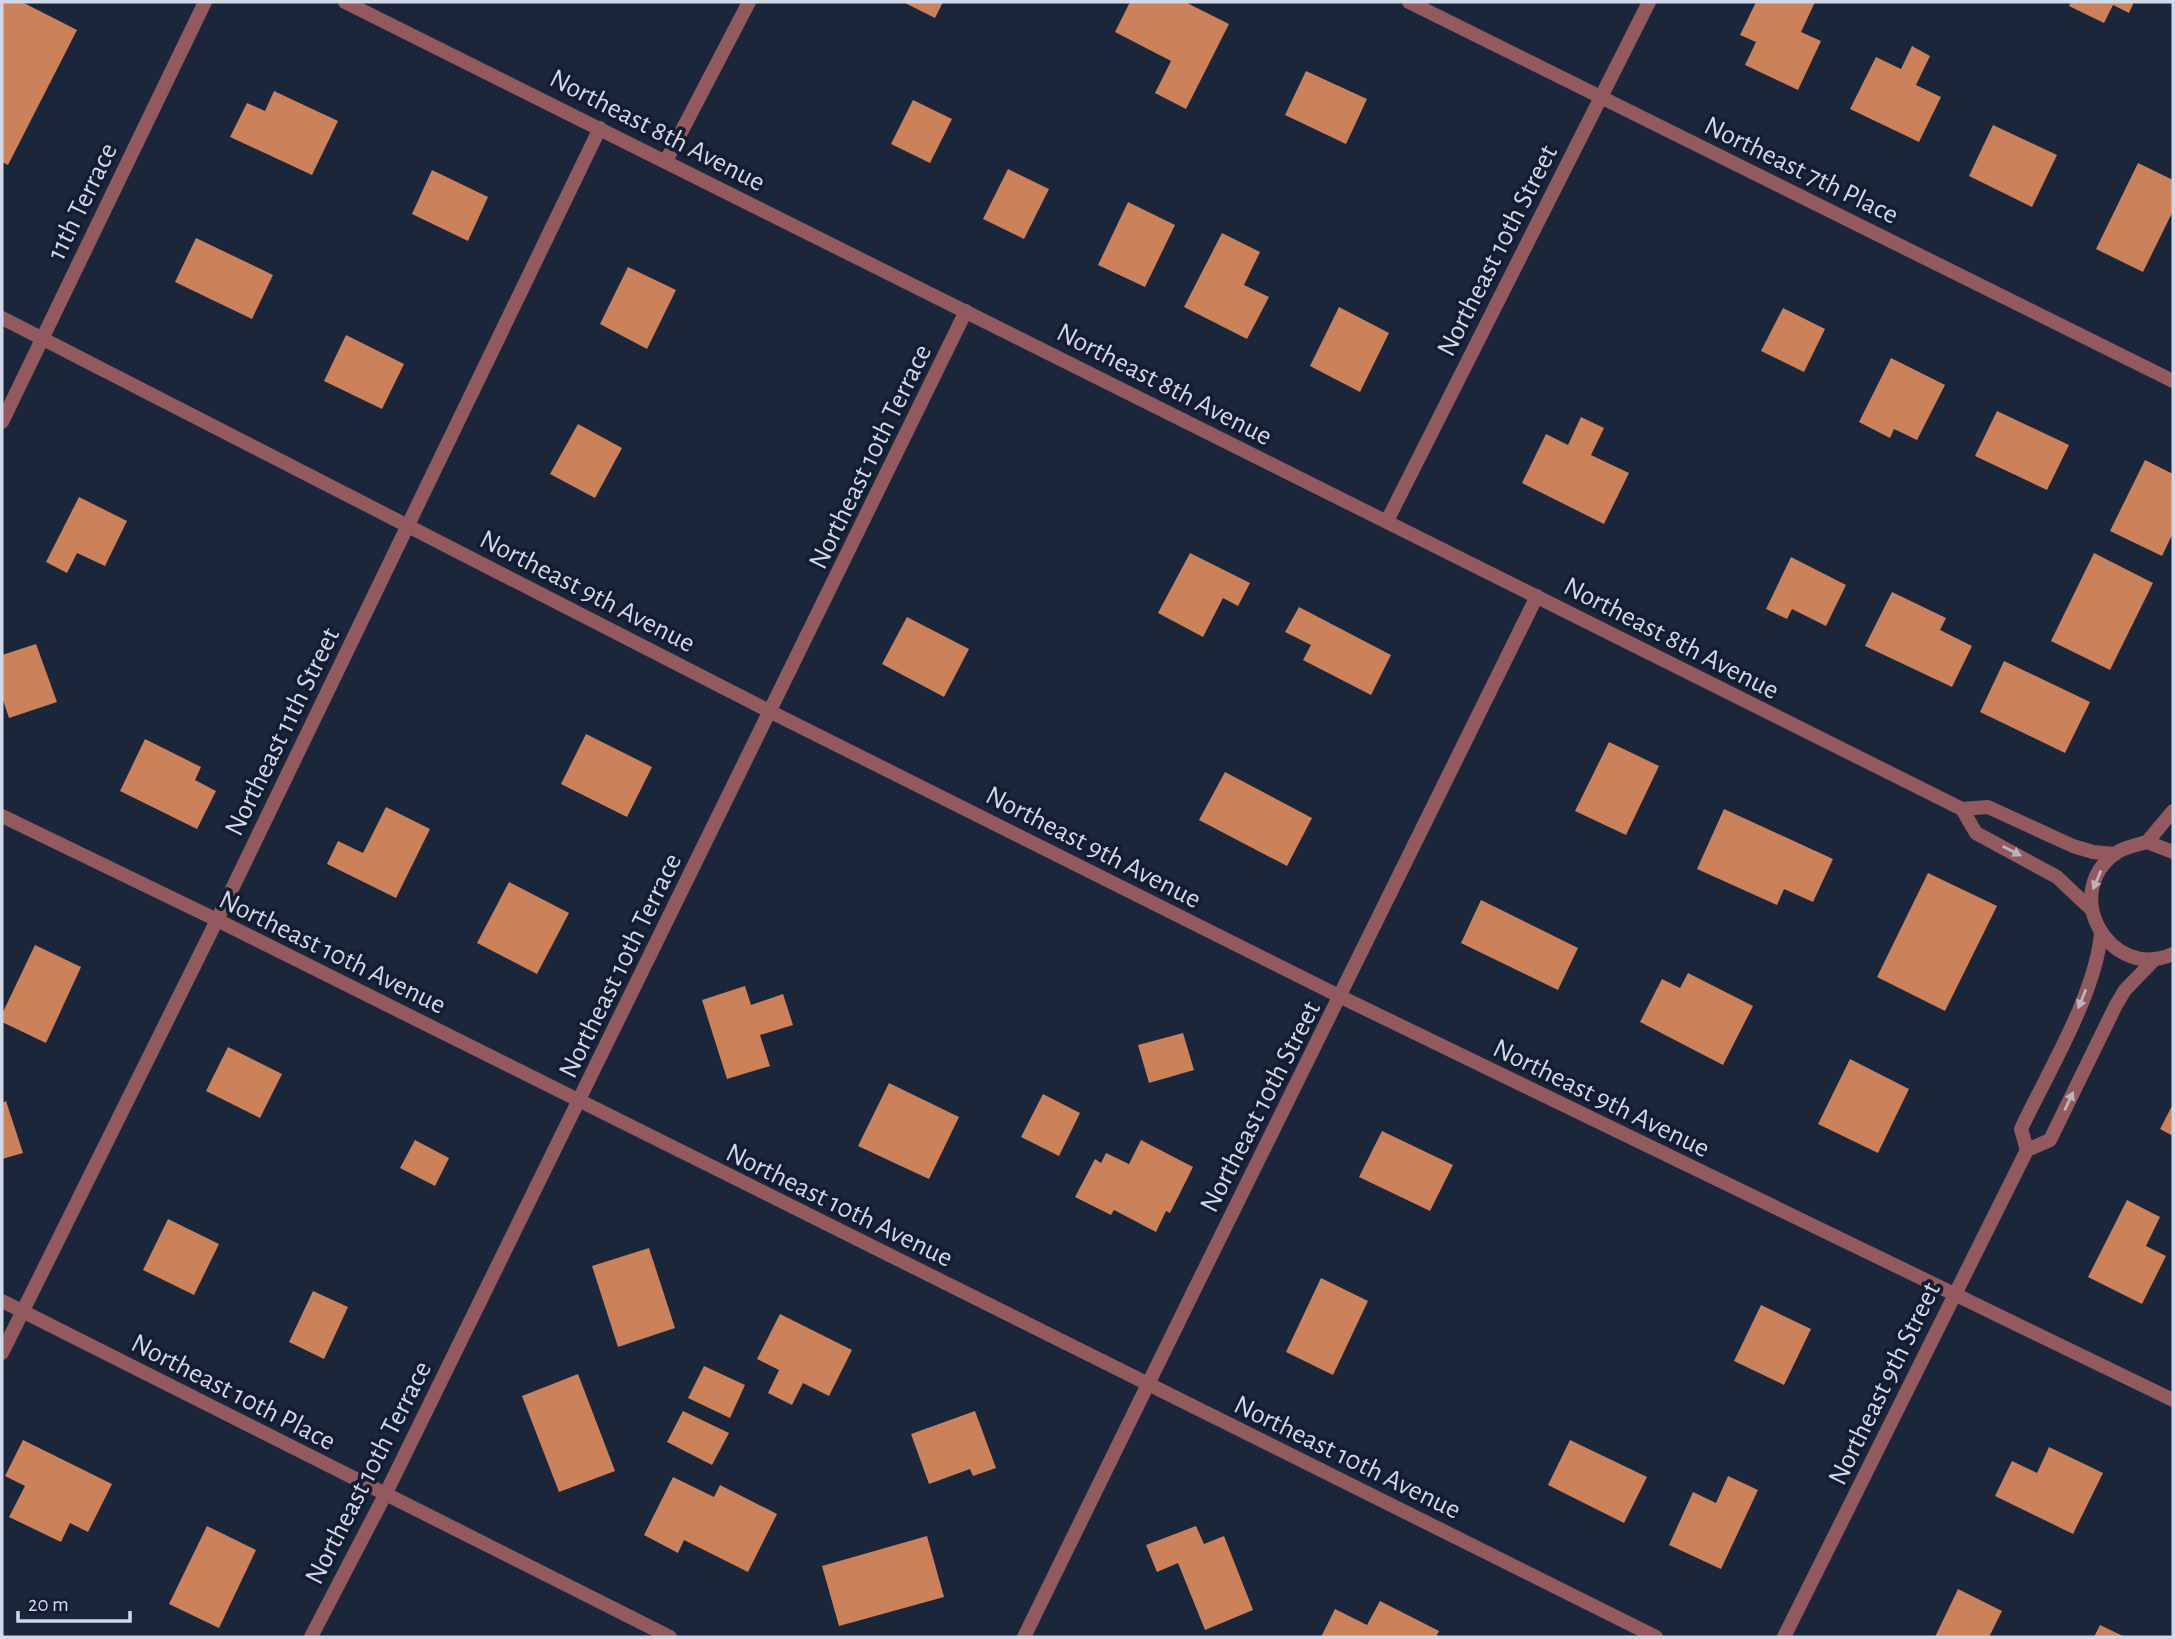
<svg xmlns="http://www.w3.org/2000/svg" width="2175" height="1639" font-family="'Alegreya Sans',sans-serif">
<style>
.building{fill:#cb8159}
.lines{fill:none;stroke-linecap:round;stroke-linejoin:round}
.minor{stroke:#92595e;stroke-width:14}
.tertiary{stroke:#92595e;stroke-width:14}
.oneway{fill:#beb2be}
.labels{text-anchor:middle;stroke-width:7;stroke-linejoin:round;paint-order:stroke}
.street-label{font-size:28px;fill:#d1d8e7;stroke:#131c31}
</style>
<rect width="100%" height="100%" fill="#1c263b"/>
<!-- building -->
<g class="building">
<polygon points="2,2 22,2 77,30 8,165 2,162"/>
<polygon points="903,2 943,2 935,18"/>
<polygon points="1130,2 1185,2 1229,24 1186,109 1155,93 1171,61 1115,32"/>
<polygon points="1756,2 1815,2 1801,32 1821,41 1798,90 1745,65 1756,42 1740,35"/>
<polygon points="2071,2 2134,2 2129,13 2113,5 2104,23 2069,6"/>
<polygon points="1912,46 1930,56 1916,85 1941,97 1919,142 1850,109 1876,57 1901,69"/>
<polygon points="1306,71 1367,99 1346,144 1285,115"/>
<polygon points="274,91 338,121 312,175 230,137 247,103 265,111"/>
<polygon points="913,100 952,119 930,163 891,144"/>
<polygon points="1993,125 2057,155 2032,207 1969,176"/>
<polygon points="2138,163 2173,180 2173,211 2143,272 2096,249"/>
<polygon points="1008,169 1049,189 1024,239 983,219"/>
<polygon points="432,170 488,197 468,241 412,214"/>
<polygon points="1128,202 1175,225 1145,287 1098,265"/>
<polygon points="1222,233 1260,252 1244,285 1269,297 1247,339 1184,307"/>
<polygon points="196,238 273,275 252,319 175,282"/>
<polygon points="628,267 676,290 647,349 600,324"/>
<polygon points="1339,307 1389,333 1360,392 1310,366"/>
<polygon points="1783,308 1825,329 1804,372 1761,351"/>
<polygon points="346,335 404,364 382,409 324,381"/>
<polygon points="1891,358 1945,385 1917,440 1894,429 1890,438 1859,422"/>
<polygon points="1997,411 2069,445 2047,490 1975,456"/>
<polygon points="1581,417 1604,428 1591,455 1629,473 1604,524 1522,483 1546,434 1568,445"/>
<polygon points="578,424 622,448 595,498 550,474"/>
<polygon points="2145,460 2173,474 2173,533 2162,556 2110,531"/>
<polygon points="79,497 127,521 105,566 77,553 67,573 46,562"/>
<polygon points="1190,553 1250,583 1238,606 1223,598 1203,637 1158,613"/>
<polygon points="2094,553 2153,583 2110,670 2051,641"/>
<polygon points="1791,557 1846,585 1826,626 1792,609 1787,619 1766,609"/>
<polygon points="1892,592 1946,618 1940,630 1972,646 1952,687 1865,646"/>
<polygon points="1299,607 1391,655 1371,695 1303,660 1311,645 1285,632"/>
<polygon points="907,617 969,649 944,697 882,664"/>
<polygon points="36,644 57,702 9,718 2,697 2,655"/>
<polygon points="2004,661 2090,702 2065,753 1980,712"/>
<polygon points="586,734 652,767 627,817 561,784"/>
<polygon points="145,739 201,767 195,780 216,791 197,829 120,791"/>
<polygon points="1609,742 1659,766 1626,835 1575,811"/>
<polygon points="1225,772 1312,818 1287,866 1199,820"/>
<polygon points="386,807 430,829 396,898 327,864 338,841 363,853"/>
<polygon points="1724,809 1833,859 1813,902 1784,889 1777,905 1697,869"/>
<polygon points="1928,873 1997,906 1945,1011 1877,977"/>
<polygon points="509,882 569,913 537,974 477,943"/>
<polygon points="1481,900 1578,948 1558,990 1461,943"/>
<polygon points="35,945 81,967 46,1043 2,1022 2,1014"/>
<polygon points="1688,973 1753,1006 1723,1065 1640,1022 1662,979 1680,988"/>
<polygon points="745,986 751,1005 783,994 793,1025 760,1035 770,1066 727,1079 702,1000"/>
<polygon points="1183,1033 1194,1070 1149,1083 1138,1045"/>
<polygon points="228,1047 282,1074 260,1118 206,1091"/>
<polygon points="1850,1059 1909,1089 1878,1153 1818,1124"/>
<polygon points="889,1083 959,1117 929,1179 858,1146"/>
<polygon points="1043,1094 1080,1113 1059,1156 1021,1137"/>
<polygon points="6,1101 23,1153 2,1159 2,1103"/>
<polygon points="2173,1104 2173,1136 2160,1129"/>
<polygon points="1382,1131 1453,1165 1430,1211 1359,1177"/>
<polygon points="415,1140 449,1158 435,1186 400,1168"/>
<polygon points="1141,1140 1193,1167 1170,1213 1166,1211 1156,1232 1114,1210 1111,1215 1075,1197 1095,1159 1101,1163 1106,1153 1129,1164"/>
<polygon points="2127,1200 2160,1217 2146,1246 2166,1256 2142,1304 2088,1277"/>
<polygon points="168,1219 219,1244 194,1295 143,1270"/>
<polygon points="649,1248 675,1328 618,1347 592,1266"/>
<polygon points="1321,1278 1368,1301 1333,1375 1286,1352"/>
<polygon points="313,1291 348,1307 324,1359 289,1342"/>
<polygon points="1761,1305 1811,1329 1784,1385 1734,1361"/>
<polygon points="780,1314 852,1350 829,1396 803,1383 792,1405 768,1393 779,1370 757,1359"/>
<polygon points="704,1366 745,1385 730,1418 688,1398"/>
<polygon points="578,1374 615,1471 559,1492 522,1396"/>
<polygon points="683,1411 729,1433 712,1465 667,1442"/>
<polygon points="975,1411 996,1468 973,1476 970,1469 929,1484 911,1434"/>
<polygon points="23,1440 112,1484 88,1532 70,1523 61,1542 9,1517 25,1486 5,1476"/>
<polygon points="1570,1440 1647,1477 1624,1523 1548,1485"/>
<polygon points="2049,1447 2103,1473 2073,1534 1995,1496 2012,1461 2037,1473"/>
<polygon points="1728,1476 1758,1490 1721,1569 1669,1545 1693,1492 1716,1503"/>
<polygon points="673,1477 714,1497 720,1485 777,1514 748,1572 684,1540 678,1553 644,1535"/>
<polygon points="207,1526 256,1550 219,1628 169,1604"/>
<polygon points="1196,1526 1204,1544 1224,1536 1253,1610 1205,1630 1178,1563 1157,1572 1146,1545"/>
<polygon points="927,1536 944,1597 839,1626 822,1566"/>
<polygon points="1958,1589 2002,1611 1989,1637 1935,1637"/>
<polygon points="1380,1601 1439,1631 1436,1637 1321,1637 1335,1609 1367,1625"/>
<polygon points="2100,1625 2125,1637 2094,1637"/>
</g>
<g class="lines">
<!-- minor -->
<g class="minor">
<polyline points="1409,2 2173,381"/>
<polyline points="666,161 749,2"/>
<polyline points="2,318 771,712 1341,997 2173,1400"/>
<polyline points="2,422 205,2"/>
<polyline points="1387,521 1649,2"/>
<polyline points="2,816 217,920 1656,1637"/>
<polyline points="2,1301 670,1637"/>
<polyline points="2,1353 217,920 600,128"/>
<polyline points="311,1637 385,1495 966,311"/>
<path d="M1024,1637C1193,1289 1367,944 1537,596"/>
</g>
<!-- tertiary -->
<g class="tertiary">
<polyline points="345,2 1962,809 1988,807 2073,846 2093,852 2115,854"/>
<polyline points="1962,809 1976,833 2057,877 2092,910"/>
<polyline points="2147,842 2173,811"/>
<path d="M2173,852L2147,842C2137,845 2125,847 2116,853C2059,893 2110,982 2173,954"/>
<path d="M2027,1150L2021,1129C2048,1072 2095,995 2101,934"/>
<polyline points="1784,1637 2027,1150 2050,1140 2116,1005 2125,990 2155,959"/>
</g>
</g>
<!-- one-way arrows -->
<defs><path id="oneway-solid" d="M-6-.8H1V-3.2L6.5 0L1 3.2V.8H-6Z" transform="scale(1.75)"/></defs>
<g class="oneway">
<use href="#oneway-solid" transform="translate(2012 851) rotate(27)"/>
<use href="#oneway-solid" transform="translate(2097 880) rotate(113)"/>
<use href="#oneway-solid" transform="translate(2082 999) rotate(112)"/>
<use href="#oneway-solid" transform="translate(2069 1101) rotate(-65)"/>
</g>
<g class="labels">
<!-- street labels -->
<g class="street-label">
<text transform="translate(658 129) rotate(27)" y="10">Northeast 8th Avenue</text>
<text transform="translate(1802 169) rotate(26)" y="10">Northeast 7th Place</text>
<text transform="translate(81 201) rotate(-64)" y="10">11th Terrace</text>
<text transform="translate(1496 250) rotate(-63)" y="10">Northeast 10th Street</text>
<text transform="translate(1165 383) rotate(27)" y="10">Northeast 8th Avenue</text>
<text transform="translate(869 456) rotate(-64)" y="10">Northeast 10th Terrace</text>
<text transform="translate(588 590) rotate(27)" y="10">Northeast 9th Avenue</text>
<text transform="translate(1672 637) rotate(27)" y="10">Northeast 8th Avenue</text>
<text transform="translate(281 731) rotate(-64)" y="10">Northeast 11th Street</text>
<text transform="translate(1094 846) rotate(27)" y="10">Northeast 9th Avenue</text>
<text transform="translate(333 951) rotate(26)" y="10">Northeast 10th Avenue</text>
<text transform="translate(619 965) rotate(-64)" y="10">Northeast 10th Terrace</text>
<text transform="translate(1602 1097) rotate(26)" y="10">Northeast 9th Avenue</text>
<text transform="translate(1259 1106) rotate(-63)" y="10">Northeast 10th Street</text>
<text transform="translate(840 1204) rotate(26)" y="10">Northeast 10th Avenue</text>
<text transform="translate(1883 1383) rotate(-64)" y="10">Northeast 9th Street</text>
<text transform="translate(234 1391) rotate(27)" y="10">Northeast 10th Place</text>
<text transform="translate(1348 1456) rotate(26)" y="10">Northeast 10th Avenue</text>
<text transform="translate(367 1472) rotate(-63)" y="10">Northeast 10th Terrace</text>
</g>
</g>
<!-- border -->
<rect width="2175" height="1639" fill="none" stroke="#d1d8e7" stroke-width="7"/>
<!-- scale -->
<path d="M18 1611v10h112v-10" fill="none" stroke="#d1d8e7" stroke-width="3.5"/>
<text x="28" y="1611" font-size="21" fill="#d1d8e7" stroke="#131c31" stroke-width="5" paint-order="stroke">20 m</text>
</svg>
